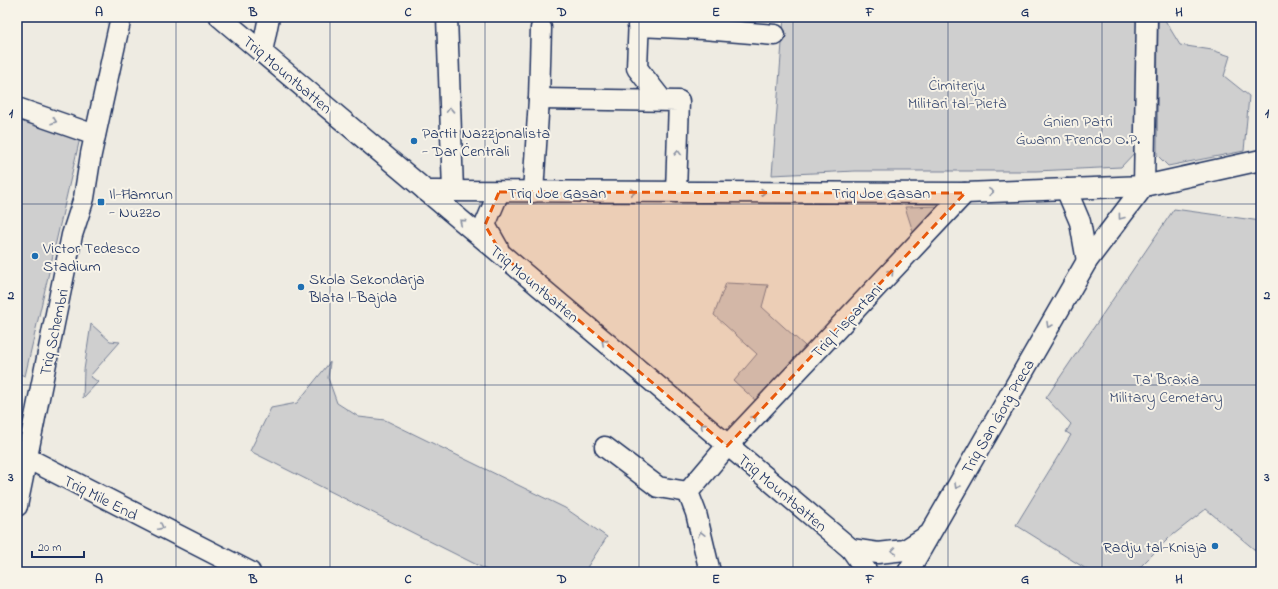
<svg xmlns="http://www.w3.org/2000/svg" width="1278" height="589" font-family="'Indie Flower',sans-serif">
<style>
.green{fill:#cfcfcf;stroke:#757f96}
.lines{fill:none;stroke-linecap:round;stroke-linejoin:round}
.minor-casing{stroke:#1b2f5e;stroke-width:23}
.minor{stroke:#f7f3e8;stroke-width:20}
.oneway{stroke:#8991a3}
.marked{fill:#e8590c;fill-opacity:0.2;stroke:#e8590c;stroke-width:3;stroke-dasharray:8 5;stroke-linejoin:round}
.grid{fill:none;stroke:#1b2f5e;stroke-width:1;stroke-opacity:0.55}
.poi-dot{fill:#1f6fb2;stroke:#f7f3e8;stroke-width:1.5}
.labels{text-anchor:middle;stroke-width:4;stroke-linejoin:round;paint-order:stroke}
.street-label{font-size:16px;fill:#1b2f5e;stroke:#f7f3e8}
.park-label{font-size:16px;fill:#3f4f75;stroke:#f7f3e8}
.poi-label{font-size:16px;fill:#1b2f5e;stroke:#f7f3e8;text-anchor:start}
.neatline{fill:none;stroke:#1b2f5e;stroke-width:1.5}
.grid-label{font-size:13px;text-anchor:middle;font-weight:bold;fill:#1b2f5e}
</style>
<rect width="100%" height="100%" fill="#eeebe2"/>
<filter id="ink" filterUnits="userSpaceOnUse"><feTurbulence type="fractalNoise" baseFrequency=".025" numOctaves="2"/><feDisplacementMap in="SourceGraphic" scale="8" xChannelSelector="R" yChannelSelector="G"/><feConvolveMatrix kernelMatrix="1 2 1 2 8 2 1 2 1" color-interpolation-filters="sRGB"/></filter>
<g filter="url(#ink)">
<!-- green -->
<g class="green">
<polygon points="784,17 1138,17 1137,150 1121,167 1036,171 855,171 772,175"/>
<polygon points="1158,17 1163,17 1180,45 1212,50 1230,56 1224,76 1249,96 1244,151 1168,166 1157,155"/>
<polygon points="17,118 80,138 25,376 17,373"/>
<polygon points="943,206 915,238 905,207"/>
<polygon points="1174,209 1261,221 1261,555 1206,509 1169,538 1135,572 1091,572 1016,525 1071,435 1066,432 1071,424 1046,398"/>
<polygon points="726,283 768,285 762,307 805,346 756,401 734,381 757,354 714,315"/>
<polygon points="91,324 110,341 120,342 90,376 98,382 83,398 84,370"/>
<polygon points="330,362 328,378 337,403 359,417 385,420 565,508 607,537 584,572 491,572 250,451 271,408 297,403"/>
</g>
<g class="lines">
<!-- minor casing -->
<g class="minor-casing">
<g id="minor">
<polyline points="220,17 851,549 867,572"/>
<polyline points="447,17 453,191"/>
<polyline points="639,17 637,68 662,100"/>
<polyline points="638,26 703,29 775,35"/>
<polyline points="262,52 269,17"/>
<polyline points="539,99 679,101 676,192"/>
<polyline points="17,108 95,135"/>
<polyline points="1144,186 1147,17"/>
<polyline points="1066,189 1080,222 1087,261"/>
<polyline points="426,191 965,193 1144,186 1261,160"/>
<polyline points="533,192 539,99 541,28"/>
<polyline points="498,248 485,225 499,192"/>
<polyline points="605,447 658,487 688,492"/>
<polyline points="17,456 27,458 250,572"/>
<polyline points="17,506 72,235 84,198 91,154 121,17"/>
<polyline points="851,549 878,553 905,550 927,536"/>
<polyline points="710,572 696,513 688,492 727,446 965,193"/>
<polyline points="908,572 1087,261 1144,186"/>
</g>
</g>
<!-- minor -->
<use href="#minor" class="minor"/>
</g>
<!-- one-way arrows -->
<defs><path id="oneway-chevron" d="M-2-3.5L2.5 0L-2 3.5" fill="none" stroke-width="1.6" stroke-linecap="round" stroke-linejoin="round"/></defs>
<g class="oneway">
<use href="#oneway-chevron" transform="translate(450 110) rotate(-92)"/>
<use href="#oneway-chevron" transform="translate(54 121) rotate(19)"/>
<use href="#oneway-chevron" transform="translate(678 153) rotate(-88)"/>
<use href="#oneway-chevron" transform="translate(633 192)"/>
<use href="#oneway-chevron" transform="translate(763 192)"/>
<use href="#oneway-chevron" transform="translate(991 192) rotate(-3)"/>
<use href="#oneway-chevron" transform="translate(1121 217) rotate(127)"/>
<use href="#oneway-chevron" transform="translate(462 222) rotate(-140)"/>
<use href="#oneway-chevron" transform="translate(891 272) rotate(-47)"/>
<use href="#oneway-chevron" transform="translate(1049 325) rotate(120)"/>
<use href="#oneway-chevron" transform="translate(604 342) rotate(-140)"/>
<use href="#oneway-chevron" transform="translate(754 418) rotate(-47)"/>
<use href="#oneway-chevron" transform="translate(703 426) rotate(-140)"/>
<use href="#oneway-chevron" transform="translate(957 486) rotate(120)"/>
<use href="#oneway-chevron" transform="translate(161 527) rotate(27)"/>
<use href="#oneway-chevron" transform="translate(701 534) rotate(-103)"/>
<use href="#oneway-chevron" transform="translate(894 551) rotate(173)"/>
</g>
</g>
<!-- marked area -->
<path class="marked" d="M499,192L965,193L727,446L502,255L485,225Z"/>
<!-- grid -->
<path class="grid" d="M176,17V572M330,17V572M485,17V572M639,17V572M793,17V572M948,17V572M1102,17V572M17,204H1261M17,385H1261"/>
<!-- markers -->
<g class="poi-dot">
<circle cx="414" cy="141" r="4"/>
<rect x="97" y="198" width="8" height="8" rx="2"/>
<circle cx="35" cy="256" r="4"/>
<circle cx="301" cy="287" r="4"/>
<circle cx="1215" cy="546" r="4"/>
</g>
<g class="labels">
<!-- street labels -->
<g class="street-label">
<text transform="translate(288 74) rotate(40)" y="6">Triq Mountbatten</text>
<text x="557" y="198">Triq Joe Gasan</text>
<text x="881" y="198">Triq Joe Gasan</text>
<text transform="translate(535 283) rotate(40)" y="6">Triq Mountbatten</text>
<text transform="translate(846 320) rotate(-47)" y="6">Triq l-Ispartani</text>
<text transform="translate(53 332) rotate(-78)" y="6">Triq Schembri</text>
<text transform="translate(997 416) rotate(-60)" y="6">Triq San Ġorġ Preca</text>
<text transform="translate(783 492) rotate(40)" y="6">Triq Mountbatten</text>
<text transform="translate(101 497) rotate(27)" y="6">Triq Mile End</text>
</g>
<!-- park labels -->
<g class="park-label">
<text x="957" y="90">Ċimiterju<tspan x="957" dy="18">Militari tal-Pietà</tspan></text>
<text x="1078" y="126">Ġnien Patri<tspan x="1078" dy="18">Ġwann Frendo O.P.</tspan></text>
<text x="1166" y="384">Ta' Braxia<tspan x="1166" dy="18">Military Cemetary</tspan></text>
</g>
<!-- poi labels -->
<g class="poi-label">
<text x="422" y="138">Partit Nazzjonalista<tspan x="422" dy="18">- Dar Ċentrali</tspan></text>
<text x="109" y="199">Il-Ħamrun<tspan x="109" dy="18">- Nuzzo</tspan></text>
<text x="43" y="253">Victor Tedesco<tspan x="43" dy="18">Stadium</tspan></text>
<text x="309" y="284">Skola Sekondarja<tspan x="309" dy="18">Blata l-Bajda</tspan></text>
<text x="1207" y="552" text-anchor="end">Radju tal-Knisja</text>
</g>
</g>
<!-- margin -->
<rect width="1278" height="589" fill="none" stroke="#f7f3e8" stroke-width="44"/>
<!-- scale -->
<path d="M32 551v6h52v-6" fill="none" stroke="#1b2f5e" stroke-width="2"/>
<text x="38" y="551" font-size="12" fill="#1b2f5e" stroke="#f7f3e8" stroke-width="3" paint-order="stroke">20 m</text>
<rect x="22" y="22" width="1234" height="545" class="neatline"/>
<g class="grid-label">
<text x="99" y="16">A</text>
<text x="253" y="16">B</text>
<text x="408" y="16">C</text>
<text x="562" y="16">D</text>
<text x="716" y="16">E</text>
<text x="870" y="16">F</text>
<text x="1025" y="16">G</text>
<text x="1179" y="16">H</text>
<text x="11" y="117">1</text>
<text x="1267" y="117">1</text>
<text x="11" y="299">2</text>
<text x="1267" y="299">2</text>
<text x="11" y="481">3</text>
<text x="1267" y="481">3</text>
<text x="99" y="583">A</text>
<text x="253" y="583">B</text>
<text x="408" y="583">C</text>
<text x="562" y="583">D</text>
<text x="716" y="583">E</text>
<text x="870" y="583">F</text>
<text x="1025" y="583">G</text>
<text x="1179" y="583">H</text>
</g>
</svg>
